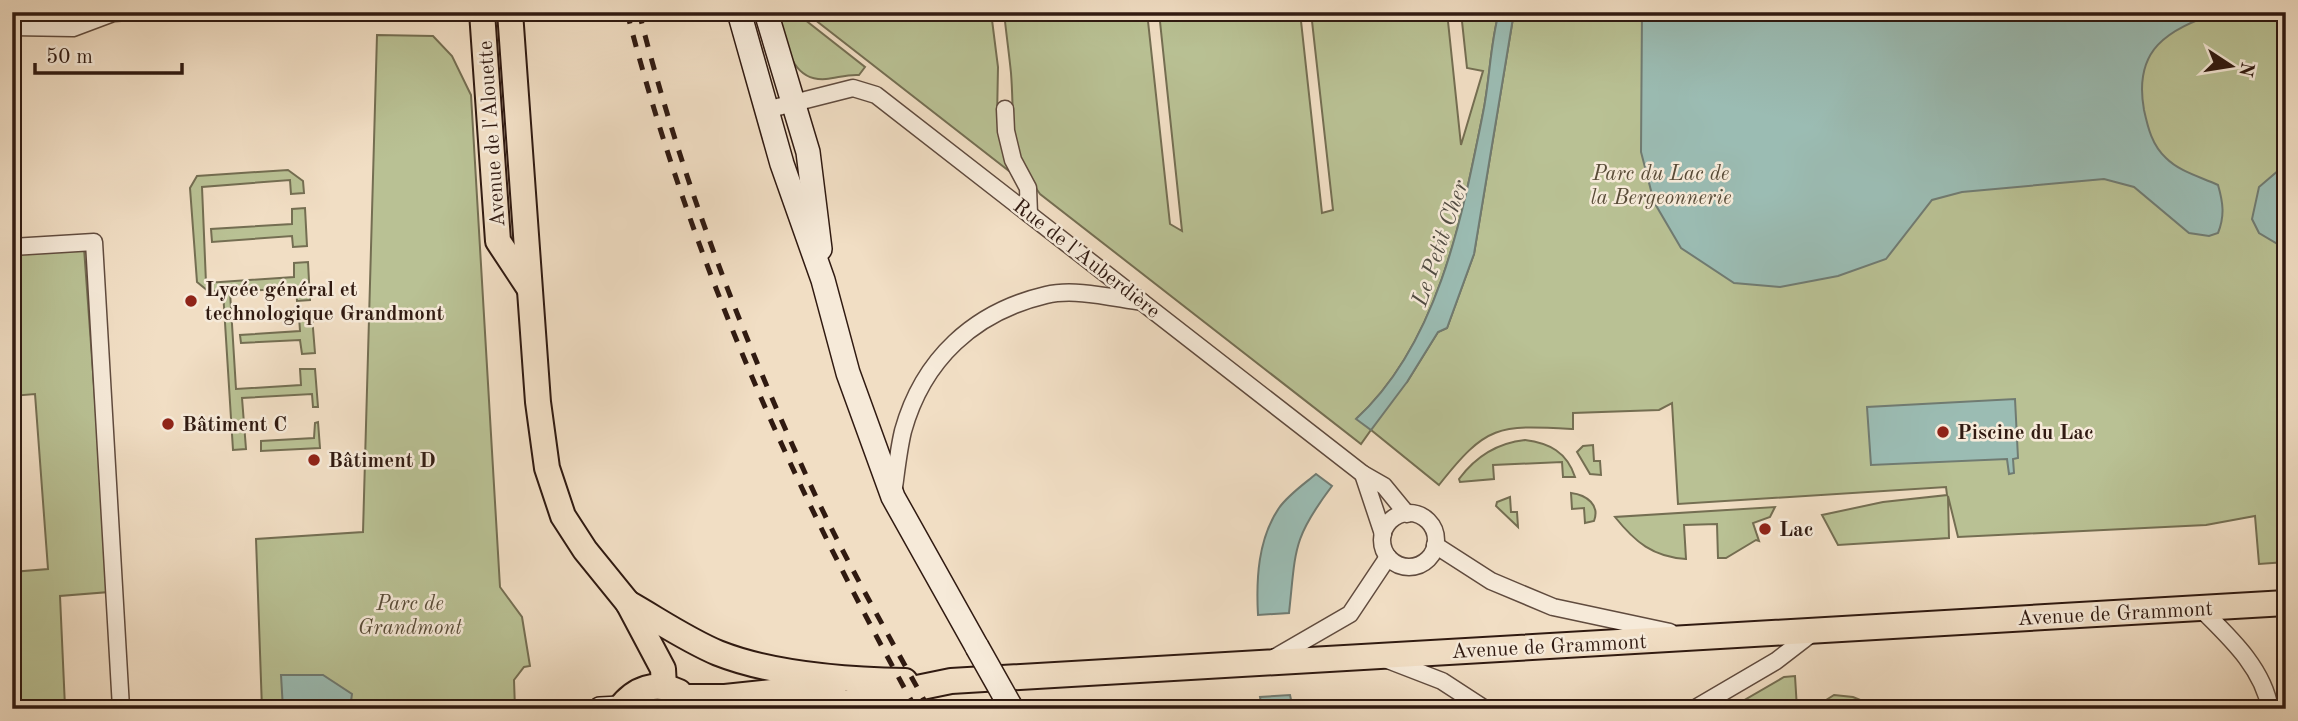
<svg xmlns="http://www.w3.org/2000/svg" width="2298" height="721" font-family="'Old Standard TT',serif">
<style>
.green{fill:#b9c194;stroke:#746e52;stroke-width:2}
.water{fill:#9bbcb3;stroke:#707b72;stroke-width:2}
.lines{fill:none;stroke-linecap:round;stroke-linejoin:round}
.street-casing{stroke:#604b3e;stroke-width:19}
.secondary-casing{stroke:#301a11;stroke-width:26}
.primary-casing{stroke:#301a11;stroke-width:28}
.street{stroke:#f6ead9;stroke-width:16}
.secondary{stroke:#f6ead9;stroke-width:23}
.primary{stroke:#f1dec4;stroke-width:24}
.rail{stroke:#301a11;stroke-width:5;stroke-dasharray:12 12;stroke-linecap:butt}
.secondary-bridge-casing{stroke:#301a11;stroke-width:26;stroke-linecap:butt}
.secondary-bridge{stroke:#f6ead9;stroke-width:23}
.poi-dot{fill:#8f2418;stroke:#f6ead9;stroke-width:2.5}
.labels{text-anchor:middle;stroke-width:5;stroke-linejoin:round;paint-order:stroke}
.street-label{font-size:21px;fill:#301a11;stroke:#f6ead9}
.park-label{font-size:21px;font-style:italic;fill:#594c38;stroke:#f6ead9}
.poi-label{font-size:21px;font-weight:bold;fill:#301a11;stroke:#f6ead9;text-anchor:start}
.water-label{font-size:23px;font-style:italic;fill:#504b42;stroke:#f6ead9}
</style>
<rect width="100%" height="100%" fill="#f1dec4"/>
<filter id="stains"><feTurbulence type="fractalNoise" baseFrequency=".00286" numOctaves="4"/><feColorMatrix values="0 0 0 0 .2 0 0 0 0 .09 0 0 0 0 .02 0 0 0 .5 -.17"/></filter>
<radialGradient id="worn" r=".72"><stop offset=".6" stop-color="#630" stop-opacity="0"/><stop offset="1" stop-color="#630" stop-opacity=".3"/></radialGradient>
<!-- green -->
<g class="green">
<path d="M781,12H795L865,67L859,75C848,74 837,78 826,79C790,82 786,42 778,15Z"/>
<polygon points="805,12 857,12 859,20 871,20 870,12 991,12 998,67 997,119 1009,171"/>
<path d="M1004,12H1147L1170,224L1182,231L1159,12H1300L1322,213L1333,210L1311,12H1447L1461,145L1483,71L1467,68L1461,12H1499C1490,45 1490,79 1483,113C1462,218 1438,344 1356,419L1407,382L1438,332L1447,328L1474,254L1514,12H2286V562L2259,564L2255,516L2206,525L1958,537L1948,496L1949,538L1838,545L1822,515L1883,502L1947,495L1946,487L1678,504L1672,403L1659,410L1573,413V429C1498,425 1487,424 1439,485L1371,430L1361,444L1040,194C1007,151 1015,123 1011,73C1009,53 1006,32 1004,12Z"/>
<polygon points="377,35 433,36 452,56 471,95 500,587 522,617 530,666 524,667 514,680 515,709 262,709 256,539 363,532"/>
<polygon points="288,170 303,181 304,193 291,194 290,180 202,187 206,283 294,277 294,263 308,262 310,300 297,301 296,288 230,292 236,389 301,385 300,369 315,369 318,407 313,407 312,394 242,398 246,449 233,450 223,291 208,291 197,282 190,188 197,176"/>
<polygon points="305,208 307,246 293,247 292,236 212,242 211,229 292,224 292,209"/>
<polygon points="84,248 109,592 60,596 65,707 12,709 12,572 48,569 35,394 12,396 12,252"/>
<polygon points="299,316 312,316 315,353 302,354 300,340 241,343 240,335 300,331"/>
<polygon points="318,422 320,448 261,451 261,441 314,438 315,423"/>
<path d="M1525,440C1549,443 1567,452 1575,477H1563L1562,462L1493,465L1494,479L1460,482L1459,479C1476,456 1497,443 1525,440Z"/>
<polygon points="1593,445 1594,461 1600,461 1601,475 1590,474 1577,452 1583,446"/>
<path d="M1571,493C1587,495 1600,505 1594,521L1585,523L1584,508L1572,509Z"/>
<polygon points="1510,497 1511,512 1517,512 1518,527 1496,506 1497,502"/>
<path d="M1775,507L1770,517L1753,523L1759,541L1756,540L1726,558H1718L1717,524L1684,525L1686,559C1653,557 1635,542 1615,517Z"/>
<polygon points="1795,676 1797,709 1729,709 1784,677"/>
<polygon points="1834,695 1853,697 1870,704 1866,709 1812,709"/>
</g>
<!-- water -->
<g class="water">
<path d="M1499,12H1514L1474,254L1447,328L1438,332L1407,382L1371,430L1356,419C1438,344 1462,218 1483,113C1490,79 1490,45 1499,12Z"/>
<path d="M1642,12H2219C2167,30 2133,49 2144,110C2148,128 2152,145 2166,158C2180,172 2201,177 2218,185C2223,202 2225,216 2218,233L2209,236L2189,233L2134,187L2104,179L1962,192L1932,200L1886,259L1838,276L1780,287L1734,283L1681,248L1654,202L1641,152Z"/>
<polygon points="2286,164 2286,271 2279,245 2259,233 2252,219 2259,187"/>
<polygon points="2015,399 2018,458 2013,459 2014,473 2009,474 2007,459 1871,465 1867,407"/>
<path d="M1316,474L1332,486C1292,539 1296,549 1289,613L1258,615C1256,579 1258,539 1279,508C1288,495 1304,484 1316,474Z"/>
<polygon points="281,675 323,675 352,694 350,709 283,709"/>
<polygon points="1290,695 1293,709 1262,709 1260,697"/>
</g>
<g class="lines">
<!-- street casing -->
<g class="street-casing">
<g id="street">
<polyline points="364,12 407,12"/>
<polyline points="12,27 73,28 113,13 129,12"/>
<polyline points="1005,109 1006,131 1013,160 1028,188 1029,214"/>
<polyline points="766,110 853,88 876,95 1363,474 1384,486 1407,514"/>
<polyline points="12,247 94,242 121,708 117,709"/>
<polyline points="1363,474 1383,534"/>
<path d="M893,495C896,474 898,452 903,431C923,359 974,312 1046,295C1075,288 1113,298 1142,302"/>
<circle cx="1409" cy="540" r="27"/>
<polyline points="1435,545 1491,581 1553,607 1670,632"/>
<path d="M2200,608C2228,636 2263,667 2270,709"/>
<polyline points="1272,659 1350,614 1388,557"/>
<polyline points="1385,659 1442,681 1485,709"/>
<polyline points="1694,709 1776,661 1815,631"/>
</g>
</g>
<!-- secondary casing -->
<g class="secondary-casing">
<g id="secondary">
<polyline points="739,12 782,164 823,280 848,373 893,497 977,647"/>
<polyline points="766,12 808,152 820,249"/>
<polyline points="600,709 620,708"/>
</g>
</g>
<!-- primary casing -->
<g class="primary-casing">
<g id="primary">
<polyline points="482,12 498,241 529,288"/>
<polyline points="510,12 538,402 547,468 563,516 585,550 628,603 663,669 664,687"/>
<path d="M628,603C658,620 687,640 718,653C771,674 848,680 905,681"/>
<polyline points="687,697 725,697 835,685"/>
<path d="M619,709C635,688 655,681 679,692"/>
<polyline points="815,709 951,681 2286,603"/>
</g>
</g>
<!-- street -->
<use href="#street" class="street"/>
<!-- secondary -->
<use href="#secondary" class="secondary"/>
<!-- primary -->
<use href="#primary" class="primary"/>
<!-- rail -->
<g class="rail">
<path d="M627,12C690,258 793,488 916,709"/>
<path d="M639,12C679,171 738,326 806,475C842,555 887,632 929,709"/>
</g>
<!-- secondary-bridge casing -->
<g class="secondary-bridge-casing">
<polyline id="secondary-bridge" points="977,647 1012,709"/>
</g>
<!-- secondary-bridge -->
<use href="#secondary-bridge" class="secondary-bridge"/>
</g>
<!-- markers -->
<g class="poi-dot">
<circle cx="191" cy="301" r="7"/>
<circle cx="168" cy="424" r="7"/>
<circle cx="1943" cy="432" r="7"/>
<circle cx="314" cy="460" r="7"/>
<circle cx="1765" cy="529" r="7"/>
</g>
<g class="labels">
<!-- street labels -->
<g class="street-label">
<text transform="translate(491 134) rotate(-94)" y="7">Avenue de l'Alouette</text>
<text transform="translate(1087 258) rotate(38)" y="7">Rue de l'Auberdière</text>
<text transform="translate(2115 613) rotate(-3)" y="7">Avenue de Grammont</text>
<text transform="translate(1549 646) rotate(-3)" y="7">Avenue de Grammont</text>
</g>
<!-- park labels -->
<g class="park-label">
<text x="1661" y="180">Parc du Lac de<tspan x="1661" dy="24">la Bergeonnerie</tspan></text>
<text x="410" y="610">Parc de<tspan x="410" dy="24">Grandmont</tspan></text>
</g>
<!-- poi labels -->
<g class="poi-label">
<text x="205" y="296">Lycée général et<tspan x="205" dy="24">technologique Grandmont</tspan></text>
<text x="182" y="431">Bâtiment C</text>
<text x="1957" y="439">Piscine du Lac</text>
<text x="328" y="467">Bâtiment D</text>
<text x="1779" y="536">Lac</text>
</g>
<!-- water labels -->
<g class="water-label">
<text transform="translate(1439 243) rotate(-71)" y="8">Le Petit Cher</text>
</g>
</g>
<!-- margin -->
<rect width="2298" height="721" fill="none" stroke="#f1dec4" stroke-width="42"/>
<rect x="14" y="14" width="2270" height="693" fill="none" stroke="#301a11" stroke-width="3.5"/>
<rect x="21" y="21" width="2256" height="679" fill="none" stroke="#301a11" stroke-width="2"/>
<!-- north arrow -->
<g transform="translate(2231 66) rotate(102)" stroke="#f6ead9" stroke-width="5" paint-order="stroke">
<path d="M0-5L12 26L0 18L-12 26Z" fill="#301a11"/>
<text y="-10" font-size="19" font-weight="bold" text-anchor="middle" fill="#301a11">N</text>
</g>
<!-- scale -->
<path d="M35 63v10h147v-10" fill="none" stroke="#301a11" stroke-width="3.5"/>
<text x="46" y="63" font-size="21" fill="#301a11" stroke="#f6ead9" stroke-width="5" paint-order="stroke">50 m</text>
<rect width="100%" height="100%" filter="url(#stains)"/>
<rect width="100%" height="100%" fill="url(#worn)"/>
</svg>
